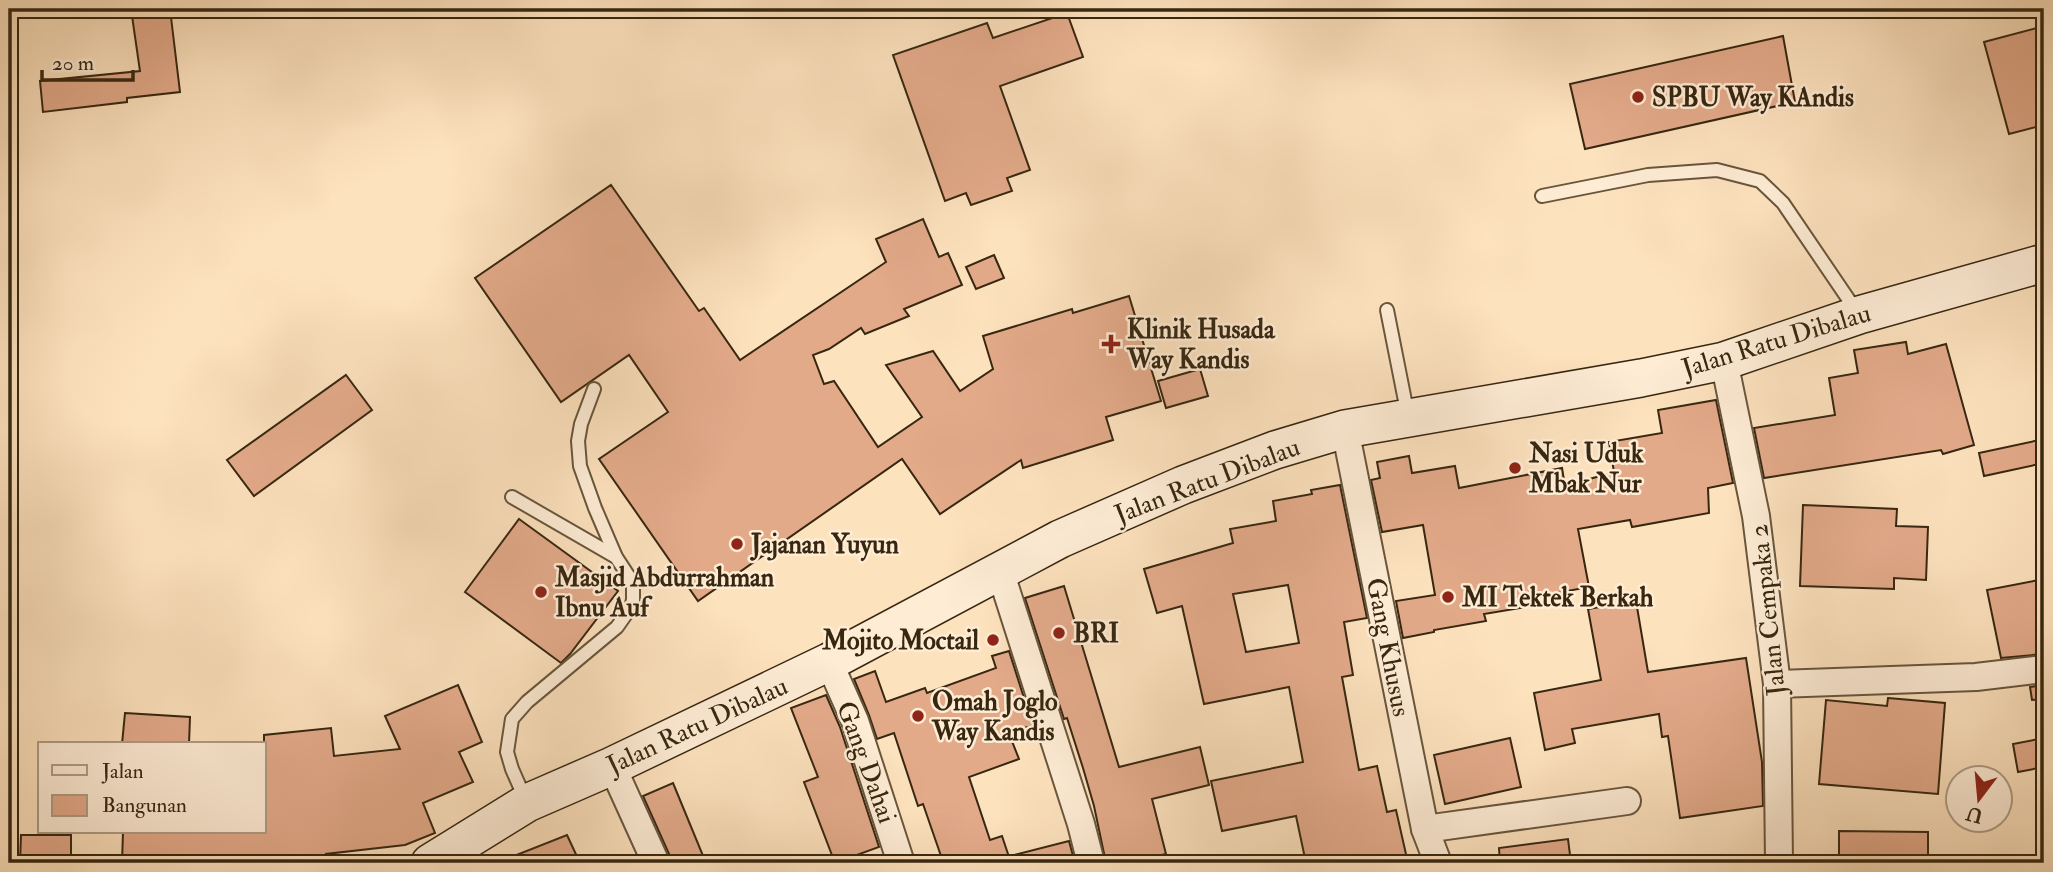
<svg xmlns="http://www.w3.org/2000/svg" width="2053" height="872" font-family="'IM FELL Double Pica',serif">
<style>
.building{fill:#e3aa8a;stroke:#372711;stroke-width:2;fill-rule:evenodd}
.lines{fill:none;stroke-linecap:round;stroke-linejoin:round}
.service-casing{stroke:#68563c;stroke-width:16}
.minor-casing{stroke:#68563c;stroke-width:30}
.secondary-casing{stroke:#372711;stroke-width:40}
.service{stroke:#feecd5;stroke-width:12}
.minor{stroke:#feecd5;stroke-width:26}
.secondary{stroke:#feecd5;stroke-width:37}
.poi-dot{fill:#8f2418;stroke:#feecd5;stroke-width:2.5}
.labels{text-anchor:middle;stroke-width:5;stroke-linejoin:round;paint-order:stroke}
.poi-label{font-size:26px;font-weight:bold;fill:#372711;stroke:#feecd5;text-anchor:start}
.street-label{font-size:26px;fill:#372711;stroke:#feecd5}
</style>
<rect width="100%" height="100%" fill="#fde2be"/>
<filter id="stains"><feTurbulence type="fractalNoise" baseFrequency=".00286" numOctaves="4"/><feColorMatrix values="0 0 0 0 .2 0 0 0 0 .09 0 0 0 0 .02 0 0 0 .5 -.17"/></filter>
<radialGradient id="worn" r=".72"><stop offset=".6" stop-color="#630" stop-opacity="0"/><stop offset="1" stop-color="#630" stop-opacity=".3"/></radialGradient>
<!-- building -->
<g class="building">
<polygon points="131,9 170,9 180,92 127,98 127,102 43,112 40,81 140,71"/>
<polygon points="1067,13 1083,57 1000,86 1030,170 1007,178 1012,191 971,205 966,193 945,201 893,55 987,23 993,38"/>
<polygon points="2044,26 2044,125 2009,134 1984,42"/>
<polygon points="1783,36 1795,102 1585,149 1570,84"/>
<polygon points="611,185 699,311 704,308 740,360 886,262 876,239 923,219 939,257 948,253 962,285 904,309 909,316 865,334 861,328 829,349 813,355 824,384 834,381 878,447 922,417 886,365 933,351 960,391 993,369 983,336 1072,309 1073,313 1129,296 1161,401 1106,417 1113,440 1023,468 1021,460 940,514 902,459 698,601 599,459 668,412 629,355 561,402 475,278"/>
<polygon points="994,255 1004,278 976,289 966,267"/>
<polygon points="1906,342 1908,354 1946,344 1974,445 1943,454 1941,450 1764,478 1754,428 1835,415 1829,378 1858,373 1854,350"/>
<polygon points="1200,369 1208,396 1166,408 1158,381"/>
<polygon points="346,375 372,410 254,496 227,460"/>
<polygon points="1716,400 1733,483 1708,488 1709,513 1632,527 1630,520 1578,529 1589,587 1530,598 1532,606 1484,614 1486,621 1434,630 1434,632 1403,638 1396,601 1435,595 1423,525 1382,532 1371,480 1380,478 1377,462 1409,456 1412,473 1455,466 1459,488 1562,468 1565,486 1614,472 1609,442 1662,433 1658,410"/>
<polygon points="2044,439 2044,463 1984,476 1979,453"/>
<path d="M1340,485L1367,618L1344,622L1353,675L1342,677L1359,770L1377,766L1387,812L1396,810L1408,863H1306L1296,816L1222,831L1211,781L1303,762L1289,687L1204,704L1182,606L1157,613L1144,569L1233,543L1230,529L1276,521L1273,501L1312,494L1311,490ZM1288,585L1299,643L1246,652L1233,594Z"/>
<polygon points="1803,505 1897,509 1896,526 1928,527 1926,580 1894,578 1894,589 1800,586"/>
<polygon points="519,519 618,591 570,654 561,663 465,592"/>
<polygon points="2044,579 2044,654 2001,658 1987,590"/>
<polygon points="1064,586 1119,767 1200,747 1209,785 1152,799 1166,854 1127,863 1106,863 1094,806 1083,768 1067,718 1064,719 1025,598"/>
<polygon points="1636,601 1648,672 1746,658 1762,762 1763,806 1680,818 1668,736 1662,737 1659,714 1572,729 1575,743 1545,750 1534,693 1601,680 1588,609"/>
<polygon points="1009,651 1033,726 1008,731 1019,759 969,777 990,840 1002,836 1011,863 934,863 934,858 941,856 923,804 918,806 894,733 877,739 869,715 854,679 875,671 886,702 925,688 927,693 996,668 992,656"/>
<polygon points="458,685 482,742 459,752 473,782 423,803 435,833 405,845 326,854 327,863 122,863 123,832 264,832 264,735 331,728 334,756 400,749 385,716"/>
<polygon points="2044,685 2044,699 2032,700 2030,687"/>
<polygon points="826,695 840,727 879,847 835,863 804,782 818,777 791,708"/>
<polygon points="1888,698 1945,703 1938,794 1819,784 1826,700 1887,706"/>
<polygon points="125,713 190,717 189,744 122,744"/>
<polygon points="1510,738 1521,787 1445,804 1434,755"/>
<polygon points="2044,738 2044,767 2018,772 2013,744"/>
<polygon points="673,783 706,863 672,863 670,856 643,796"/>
<polygon points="1839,831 1928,832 1928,863 1839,863"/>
<polygon points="21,835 71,835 71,863 20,863"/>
<polygon points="567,835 580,863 499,863 499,862"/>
<polygon points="1568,839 1571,863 1500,863 1499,848"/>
<polygon points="1069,841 1075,863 1015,863 1014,855"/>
</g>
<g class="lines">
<!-- service casing -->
<g class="service-casing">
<g id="service">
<polyline points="1542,196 1648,175 1717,170 1760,181 1783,203 1857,312"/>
<polyline points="1387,310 1408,416"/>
<polyline points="512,497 616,557"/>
<polyline points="526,801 512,769 507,752 512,719 527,702 617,627 631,607 633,600 633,583 616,557 595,508 580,466 578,441 581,424 594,389"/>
</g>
</g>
<!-- minor casing -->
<g class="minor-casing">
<g id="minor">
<polyline points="1724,361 1756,516 1777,684 1779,863"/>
<polyline points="1345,429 1425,829 1438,863"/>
<polyline points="1000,571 1081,824 1091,863"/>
<polyline points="829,662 855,721 901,863"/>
<polyline points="1777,684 1976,677 2044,669"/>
<polyline points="612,766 656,863"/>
<polyline points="1425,829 1627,801"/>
</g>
</g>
<!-- secondary casing -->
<g class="secondary-casing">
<polyline id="secondary" points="430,863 527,803 612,766 829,662 1060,539 1183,485 1275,450 1345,429 1641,378 1724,361 1859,315 2044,263"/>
</g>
<!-- service -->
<use href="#service" class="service"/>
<!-- minor -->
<use href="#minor" class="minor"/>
<!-- secondary -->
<use href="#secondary" class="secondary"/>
</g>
<!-- markers -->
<g class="poi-dot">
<circle cx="1638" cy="97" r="7"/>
<path d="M1107.5 333.5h7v7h7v7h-7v7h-7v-7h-7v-7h7z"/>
<circle cx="1515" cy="468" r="7"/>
<circle cx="737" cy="544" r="7"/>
<circle cx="541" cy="592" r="7"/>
<circle cx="1448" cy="597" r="7"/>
<circle cx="1059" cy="633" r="7"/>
<circle cx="993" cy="640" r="7"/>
<circle cx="918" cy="716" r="7"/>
</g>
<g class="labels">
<!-- poi labels -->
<g class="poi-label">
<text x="1652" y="106">SPBU Way KAndis</text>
<text x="1127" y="338">Klinik Husada<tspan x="1127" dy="30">Way Kandis</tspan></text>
<text x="1529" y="462">Nasi Uduk<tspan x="1529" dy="30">Mbak Nur</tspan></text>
<text x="751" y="553">Jajanan Yuyun</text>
<text x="555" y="586">Masjid Abdurrahman<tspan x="555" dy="30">Ibnu Auf</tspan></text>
<text x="1462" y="606">MI Tektek Berkah</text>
<text x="1073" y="642">BRI</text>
<text x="979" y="649" text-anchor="end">Mojito Moctail</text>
<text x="932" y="710">Omah Joglo<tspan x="932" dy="30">Way Kandis</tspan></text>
</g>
<!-- street labels -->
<g class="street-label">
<text transform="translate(1776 340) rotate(-17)" y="9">Jalan Ratu Dibalau</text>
<text transform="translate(1207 480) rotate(-21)" y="9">Jalan Ratu Dibalau</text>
<text transform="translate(1767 610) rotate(-96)" y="9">Jalan Cempaka 2</text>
<text transform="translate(1389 647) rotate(79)" y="9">Gang Khusus</text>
<text transform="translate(697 725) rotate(-25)" y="9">Jalan Ratu Dibalau</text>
<text transform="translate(867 762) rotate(70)" y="9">Gang Dahai</text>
</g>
</g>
<!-- margin -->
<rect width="2053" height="872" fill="none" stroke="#fde2be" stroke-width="35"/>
<rect x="10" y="10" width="2032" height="851" fill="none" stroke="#372711" stroke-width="3.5"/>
<rect x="18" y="18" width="2018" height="837" fill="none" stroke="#372711" stroke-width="2"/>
<!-- legend -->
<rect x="38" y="742" width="228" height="91" fill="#feecd5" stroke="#ae9d87" stroke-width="2"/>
<rect x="52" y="765" width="35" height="10" fill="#feecd5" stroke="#ae9d87" stroke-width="2"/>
<text x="102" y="778" font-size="21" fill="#372711">Jalan</text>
<rect x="52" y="795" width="35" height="21" fill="#e3aa8a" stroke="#ae9d87" stroke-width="2"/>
<text x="102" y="812" font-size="21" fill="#372711">Bangunan</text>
<!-- north arrow -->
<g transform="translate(1979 799) rotate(196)"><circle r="33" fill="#feecd5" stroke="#ae9d87" stroke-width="2"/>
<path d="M0-5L12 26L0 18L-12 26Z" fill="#8f2418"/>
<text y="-10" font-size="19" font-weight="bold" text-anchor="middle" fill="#372711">U</text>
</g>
<!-- scale -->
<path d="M42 70v10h91v-10" fill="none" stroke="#372711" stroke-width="3.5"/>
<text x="52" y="70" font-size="21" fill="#372711" stroke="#feecd5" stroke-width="5" paint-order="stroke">20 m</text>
<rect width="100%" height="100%" filter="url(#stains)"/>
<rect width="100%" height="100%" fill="url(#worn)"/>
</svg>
